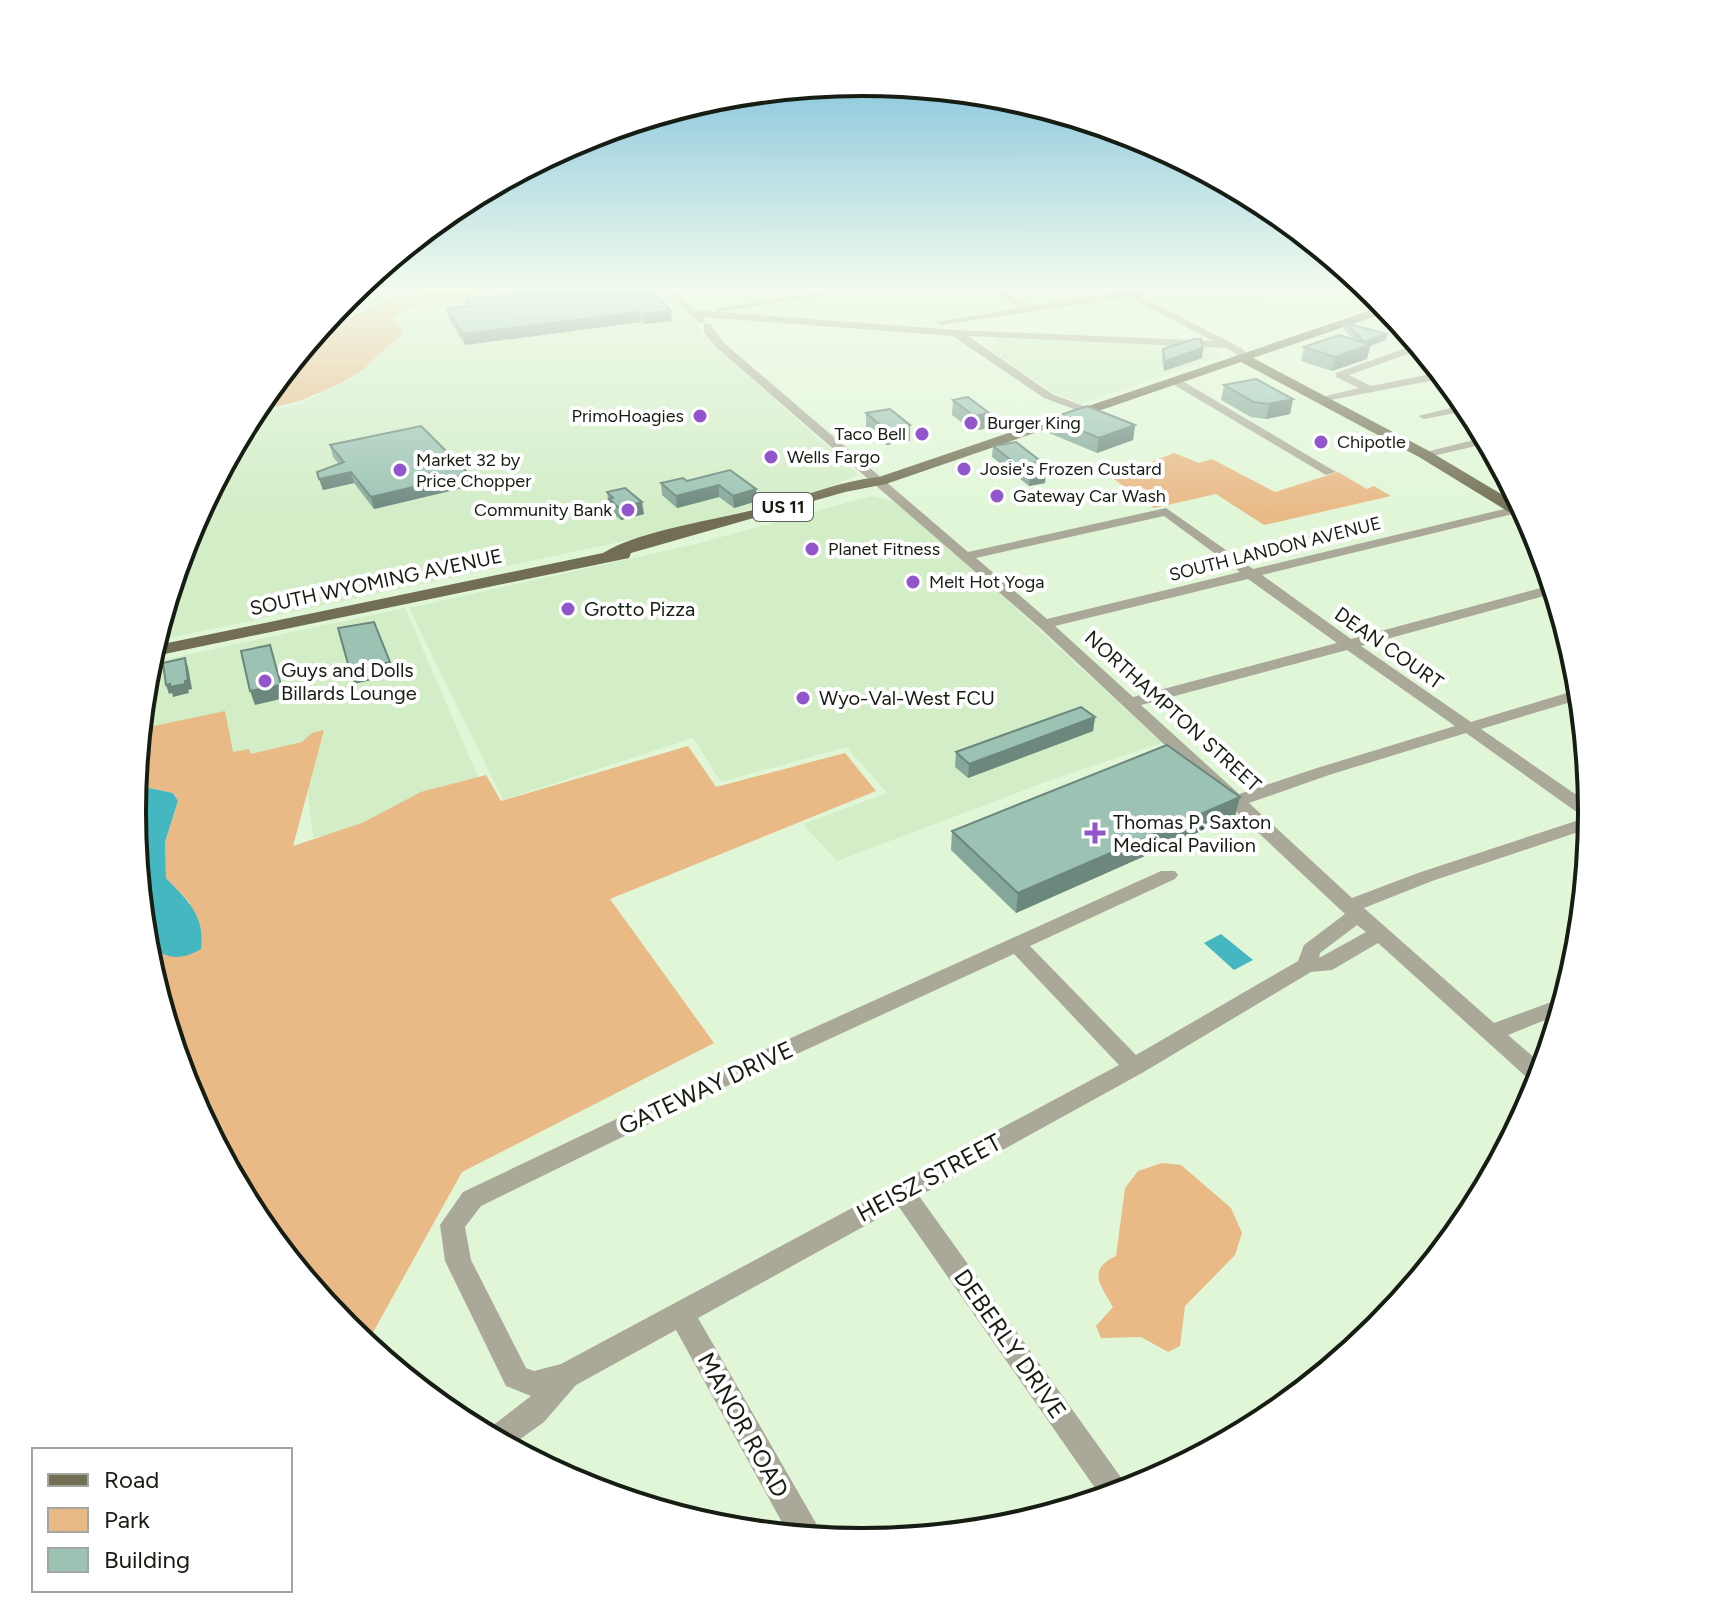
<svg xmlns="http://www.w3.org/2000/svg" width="1724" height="1624" font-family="Figtree,sans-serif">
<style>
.built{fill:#d3edc7}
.green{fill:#e9b986}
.water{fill:#44b7c1}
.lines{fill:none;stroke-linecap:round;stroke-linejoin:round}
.minor{fill:#aaa899;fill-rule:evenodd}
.major{fill:#716e53;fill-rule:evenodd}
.wall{fill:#85a79a}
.shaded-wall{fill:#6c887d}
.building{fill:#9bc2b3;stroke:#6c887d;stroke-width:2}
.poi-dot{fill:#9255cc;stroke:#fff;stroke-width:3}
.labels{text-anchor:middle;stroke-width:8;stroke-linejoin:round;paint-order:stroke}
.far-poi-label{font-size:18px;fill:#161d12;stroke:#fff;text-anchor:start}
.shield{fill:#fff;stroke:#5c6159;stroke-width:2}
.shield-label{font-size:18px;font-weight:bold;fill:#161d12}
.far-street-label{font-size:18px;fill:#161d12;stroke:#fff}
.street-label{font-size:20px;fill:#161d12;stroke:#fff}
.poi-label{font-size:20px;fill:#161d12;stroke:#fff;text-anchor:start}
.near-street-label{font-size:24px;fill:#161d12;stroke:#fff}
.rim{fill:none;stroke:#161d12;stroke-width:4}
</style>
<rect width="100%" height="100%" fill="#e1f6d7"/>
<!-- built -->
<g class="built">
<polygon points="582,287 659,287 697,323 703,335 857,473 856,476 823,489 680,529 155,641 188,532 251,414 301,404 361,371 393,317 411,307"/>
<polygon points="1124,287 1322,287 1184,318"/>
<polygon points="996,338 1206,346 1223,355 1080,404 1053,392 993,352"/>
<polygon points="871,496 894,501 951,549 1162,743 1056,778 837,861 803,824 887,793 847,747 721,782 693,738 503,800 409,608 696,544"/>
<polygon points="405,608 487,798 313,838 303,752 216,773 139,737 148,663"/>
</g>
<!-- green -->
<g class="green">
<polygon points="439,287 502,287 476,293 479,300 411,308 393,317 403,333 361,371 341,383 300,401 252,412 304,347 323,337 315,335 390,298"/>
<polygon points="1174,453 1199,463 1212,459 1275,492 1338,472 1367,489 1374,486 1391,496 1264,525 1216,494 1154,508 1111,477"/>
<polygon points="225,711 233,752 249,749 251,754 302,742 312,733 324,730 293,846 362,823 421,792 486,775 501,801 688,746 716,787 845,753 876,791 610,899 714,1043 462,1172 366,1345 345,1328 255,1217 187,1091 146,954 136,856 157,926 156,949 190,903 166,878 165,842 178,801 173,793 135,785 140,729"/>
<path d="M1162,1163L1181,1165L1231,1208L1242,1233L1235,1255L1185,1306L1180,1346L1168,1352L1141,1337L1101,1338L1096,1326L1113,1307C1101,1286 1086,1270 1116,1256L1125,1188L1138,1171Z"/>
</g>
<!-- water -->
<g class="water">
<path d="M135,785L173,793L178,801L165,842L166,878C188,901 205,915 201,949C186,958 170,961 156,949C157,915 142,888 136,855C132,832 132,809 135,785Z"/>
<polygon points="1221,934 1253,960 1234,970 1204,943"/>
</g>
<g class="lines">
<!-- minor -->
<g class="minor">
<polygon points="661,287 671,287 695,310 956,330 1213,341 1129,297 941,325 936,322 1019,308 988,287 999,287 1030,306 1128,290 1183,287 1140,296 1243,349 1248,358 1239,360 1235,353 1226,348 968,336 1052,394 1091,409 1091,413 1087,414 1044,398 953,336 702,317 706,321 701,324"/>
<polygon points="848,287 874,287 719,312 714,309"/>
<path d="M704,324H710L724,343L968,552L1166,508L1253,569L1521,505L1525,511L1262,575L1351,639L1552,585L1555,593L1361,646L1471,722L1580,689L1581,699L1481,729L1591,805L1590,828L1432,881L1364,908L1494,1023L1565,997L1560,1014L1508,1035L1544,1066L1538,1085L1533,1083L1378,943L1332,970L1311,972L1142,1073L919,1196L1130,1490L1102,1498L899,1207L698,1318L817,1525L820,1538L789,1535L676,1330L576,1385L544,1422L509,1447L483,1433L531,1396L506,1386L445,1261L440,1225L463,1192L709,1075L1161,871H1175L1178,875L1175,879L1030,946L1136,1055L1298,961L1304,945L1345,914L1039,627L716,347L704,333ZM1164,516L1240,572L1047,619L976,558ZM1248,579L1337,643L1133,697L1055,626ZM1347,650L1455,726L1317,768L1239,794L1141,705ZM1466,733L1585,818L1418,873L1352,898L1249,803L1329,775ZM1357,925L1366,932L1319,958L1320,953ZM1014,954L1119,1065L561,1364L534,1371L526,1368L471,1260L465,1227L481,1206L725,1087Z"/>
<polygon points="1417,344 1422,349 1349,375 1371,386 1441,372 1445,378 1320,402 1314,399 1359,388 1336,377 1336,373"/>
<polygon points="1171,379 1179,379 1336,472 1326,475 1171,383"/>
<polygon points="1467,404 1471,410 1424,419 1418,416"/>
<polygon points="1485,437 1489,443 1424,458 1418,454"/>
</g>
<!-- major -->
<path class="major" d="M1386,305L1391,311L1253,358L1429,451L1523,507L1530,521L1522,520L1419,457L1241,362L886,484L845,492L631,553L629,558L150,657L153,646L603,553C643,529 718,520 765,507C803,497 839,481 879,477Z"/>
</g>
<!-- wall -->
<g class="wall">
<polygon points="466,300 671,311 672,321 644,324 641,322 465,345 449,319 447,309 467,306"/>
<polygon points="1346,323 1386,340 1370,346 1367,359 1332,371 1301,361 1304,347 1353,339 1344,330"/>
<polygon points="1203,348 1202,358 1164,371 1162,360 1163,349"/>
<polygon points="1224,385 1293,399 1290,414 1266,419 1251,417 1221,400"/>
<polygon points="953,400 989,413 988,428 973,431 952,415"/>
<polygon points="866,413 910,441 886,445 866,428"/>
<polygon points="1051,418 1135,425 1133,440 1097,453 1049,433"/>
<polygon points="330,445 469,474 471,486 374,509 354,483 323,490 317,472 339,464 333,457"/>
<polygon points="993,446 1042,468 1045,483 1029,486 992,457"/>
<polygon points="687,481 756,489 757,501 734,508 719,497 677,508 662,495 661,483"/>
<polygon points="607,492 644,514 621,520 610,511"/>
<polygon points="1095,717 1093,731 968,778 955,767 956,752"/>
<polygon points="1240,797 1235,816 1016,913 951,850 952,831"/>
</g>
<!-- shaded-wall -->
<g class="shaded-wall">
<polygon points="671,311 672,321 644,324 643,314"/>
<polygon points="640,312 641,322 465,345 463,334"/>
<polygon points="1387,334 1386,340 1370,346 1367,359 1332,371 1335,357 1364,342"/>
<polygon points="1203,348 1202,358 1164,371 1165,361"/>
<polygon points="1293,399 1290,414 1266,419 1269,404"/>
<polygon points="989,413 988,428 973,431 974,416"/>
<polygon points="910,425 910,441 886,445 886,430"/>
<polygon points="1135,425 1133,440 1097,453 1099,438"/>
<polygon points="1042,462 1041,472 1046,471 1045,483 1029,486 1030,475 1035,463"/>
<polygon points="351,472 354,483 323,490 319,479"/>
<polygon points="469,474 471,486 374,509 371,497"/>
<polygon points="719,485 719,497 677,508 676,496"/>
<polygon points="756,489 757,501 734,508 733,496"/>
<polygon points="642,502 644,514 621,520 619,508"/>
<polygon points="185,658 188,667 192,689 188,690 189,693 173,697 172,693 169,694 166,685"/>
<polygon points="274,658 285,698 255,705 250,691"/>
<polygon points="390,662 394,675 354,684 350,671"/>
<polygon points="1095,717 1093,731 968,778 969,764"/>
<polygon points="1240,797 1235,816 1016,913 1018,893"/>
</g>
<!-- building -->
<g class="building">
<polygon points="568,287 650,287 671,311 643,314 640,312 463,334 447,309 470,306 466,300"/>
<polygon points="1346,323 1387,334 1364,342"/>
<polygon points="1339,335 1370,345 1335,357 1304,347"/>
<polygon points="1195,339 1201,339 1203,348 1165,361 1163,349"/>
<polygon points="1256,379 1293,399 1269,404 1254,402 1224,385"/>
<polygon points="968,397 989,413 974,416 953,400"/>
<polygon points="1087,406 1135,425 1099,438 1051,418"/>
<polygon points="890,409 910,425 886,430 866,413"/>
<polygon points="421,426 469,474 371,497 351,472 319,479 317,472 344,462 330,445"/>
<polygon points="1016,442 1042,462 1035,463 1046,471 1030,475 993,446"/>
<polygon points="730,470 756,489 733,496 719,485 676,496 661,483 683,478 687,481"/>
<polygon points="625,488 642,502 619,508 609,499 613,498 607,492"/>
<polygon points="374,622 390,662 350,671 338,628"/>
<polygon points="270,645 281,685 250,691 241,651"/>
<polygon points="185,658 188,680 185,681 185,684 170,687 170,684 166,685 163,663"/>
<polygon points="1081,707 1095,717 969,764 956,752"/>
<polygon points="1167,745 1240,797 1018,893 952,831"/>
</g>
<!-- sky -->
<linearGradient id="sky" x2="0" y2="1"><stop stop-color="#66b5d8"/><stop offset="0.56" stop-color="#f2fbed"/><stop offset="1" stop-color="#f2fbed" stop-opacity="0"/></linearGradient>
<rect width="1724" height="515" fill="url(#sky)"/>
<!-- markers -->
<g class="poi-dot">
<circle cx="700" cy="416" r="8"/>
<circle cx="971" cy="423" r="8"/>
<circle cx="922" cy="434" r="8"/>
<circle cx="1321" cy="442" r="8"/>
<circle cx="771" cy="457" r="8"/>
<circle cx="964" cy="469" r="8"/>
<circle cx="400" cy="470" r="8"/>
<circle cx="997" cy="496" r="8"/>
<circle cx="628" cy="510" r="8"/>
<circle cx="812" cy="549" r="8"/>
<circle cx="913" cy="582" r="8"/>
<circle cx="568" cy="609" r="8"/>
<circle cx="265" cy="681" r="8"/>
<circle cx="803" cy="698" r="8"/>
<path d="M1091 821h8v8h8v8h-8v8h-8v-8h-8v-8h8z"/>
</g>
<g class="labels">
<!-- far-poi labels -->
<g class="far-poi-label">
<text x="684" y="422" text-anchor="end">PrimoHoagies</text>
<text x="987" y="429">Burger King</text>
<text x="906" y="440" text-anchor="end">Taco Bell</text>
<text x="1337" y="448">Chipotle</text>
<text x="787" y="463">Wells Fargo</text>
<text x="416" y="466">Market 32 by<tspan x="416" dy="21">Price Chopper</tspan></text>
<text x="980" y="475">Josie's Frozen Custard</text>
<text x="1013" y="502">Gateway Car Wash</text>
<text x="612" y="516" text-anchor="end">Community Bank</text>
<text x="828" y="555">Planet Fitness</text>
<text x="929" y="588">Melt Hot Yoga</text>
</g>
<!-- shield labels -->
<rect class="shield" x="753" y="493" width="60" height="28" rx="6"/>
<g class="shield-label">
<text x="783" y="513">US 11</text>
</g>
<!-- far-street labels -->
<g class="far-street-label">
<text transform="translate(1275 549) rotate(-14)" y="6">SOUTH LANDON AVENUE</text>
</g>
<!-- street labels -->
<g class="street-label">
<text transform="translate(376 582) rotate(-12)" y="7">SOUTH WYOMING AVENUE</text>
<text transform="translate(1389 648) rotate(35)" y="7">DEAN COURT</text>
<text transform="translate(1173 711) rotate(42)" y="7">NORTHAMPTON STREET</text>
</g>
<!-- poi labels -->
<g class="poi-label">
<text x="584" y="616">Grotto Pizza</text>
<text x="281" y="677">Guys and Dolls<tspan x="281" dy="23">Billards Lounge</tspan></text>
<text x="819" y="705">Wyo-Val-West FCU</text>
<text x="1113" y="829">Thomas P. Saxton<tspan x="1113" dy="23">Medical Pavilion</tspan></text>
</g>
<!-- near-street labels -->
<g class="near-street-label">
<text transform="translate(706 1088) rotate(-25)" y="8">GATEWAY DRIVE</text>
<text transform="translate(929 1178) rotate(-28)" y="8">HEISZ STREET</text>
<text transform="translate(1010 1344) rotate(55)" y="8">DEBERLY DRIVE</text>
<text transform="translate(743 1425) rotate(61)" y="8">MANOR ROAD</text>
</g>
</g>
<!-- crop -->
<path d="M0 0H1724V1624H0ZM146 812a716 716 0 1 1 1432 0a716 716 0 1 1-1432 0Z" fill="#fff" fill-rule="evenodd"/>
<path class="rim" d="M146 812a716 716 0 1 1 1432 0a716 716 0 1 1-1432 0Z"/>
<!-- legend -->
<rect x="32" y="1448" width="260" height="144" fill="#ffffff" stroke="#a2a5a0" stroke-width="2"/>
<rect x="48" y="1474" width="40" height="12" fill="#716e53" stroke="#a2a5a0" stroke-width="2"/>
<text x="104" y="1488" font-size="24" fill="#161d12">Road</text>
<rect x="48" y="1508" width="40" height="24" fill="#e9b986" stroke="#a2a5a0" stroke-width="2"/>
<text x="104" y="1528" font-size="24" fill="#161d12">Park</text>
<rect x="48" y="1548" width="40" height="24" fill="#9bc2b3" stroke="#a2a5a0" stroke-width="2"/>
<text x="104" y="1568" font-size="24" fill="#161d12">Building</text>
</svg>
